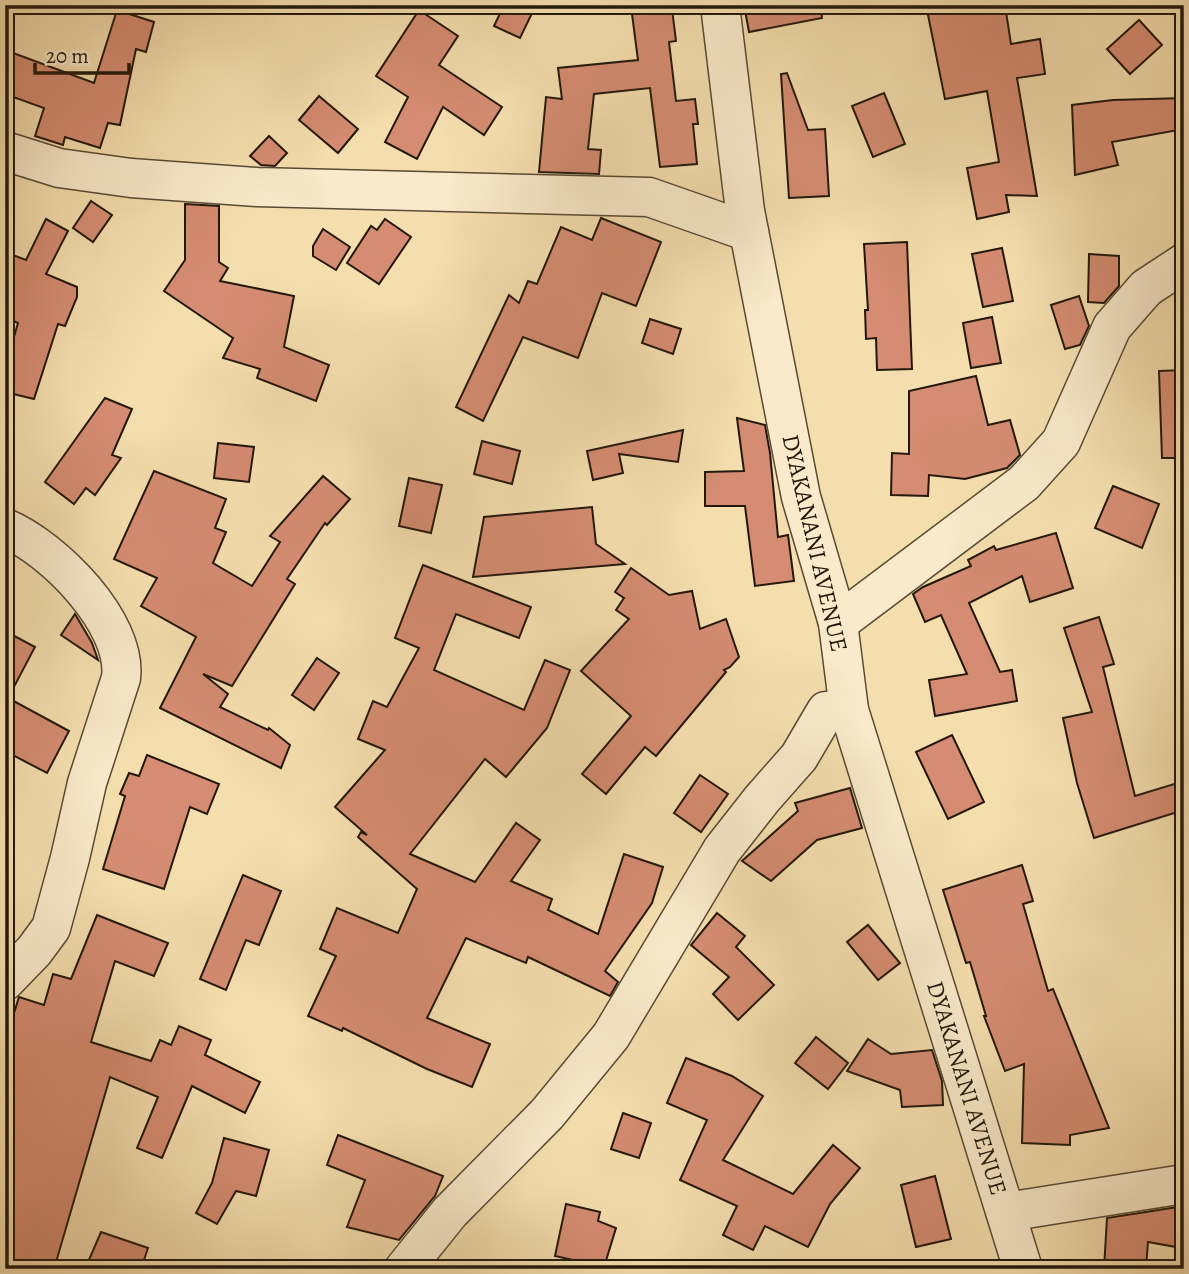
<svg xmlns="http://www.w3.org/2000/svg" width="1189" height="1274" font-family="Alegreya,serif">
<style>
.building{fill:#d58c72;stroke:#23180b;stroke-width:2}
.lines{fill:none;stroke-linecap:round;stroke-linejoin:round}
.street-casing{stroke:#584a34;stroke-width:41}
.street{stroke:#f8eaca;stroke-width:38}
.labels{text-anchor:middle;stroke-width:7;stroke-linejoin:round;paint-order:stroke}
.street-label{font-size:24px;fill:#23180b;stroke:#f8eaca}
</style>
<rect width="100%" height="100%" fill="#f5deae"/>
<filter id="stains"><feTurbulence type="fractalNoise" baseFrequency=".00286" numOctaves="4"/><feColorMatrix values="0 0 0 0 .2 0 0 0 0 .09 0 0 0 0 .02 0 0 0 .5 -.17"/></filter>
<radialGradient id="worn" r=".72"><stop offset=".6" stop-color="#630" stop-opacity="0"/><stop offset="1" stop-color="#630" stop-opacity=".3"/></radialGradient>
<!-- building -->
<g class="building">
<polygon points="504,5 536,5 520,38 494,26"/>
<polygon points="744,5 821,5 822,18 749,32"/>
<polygon points="926,5 1005,5 1011,44 1040,39 1045,74 1017,78 1037,196 1006,195 1009,212 977,219 967,168 999,162 987,91 945,99"/>
<polygon points="672,9 676,41 669,42 676,101 695,99 698,124 693,124 697,164 660,167 650,88 594,94 588,149 601,150 599,174 539,172 546,97 562,99 558,68 638,60 632,14"/>
<polygon points="117,10 154,22 146,52 136,49 120,125 108,123 100,148 65,137 63,145 35,136 44,108 5,94 5,50 94,83"/>
<polygon points="419,10 458,36 439,65 502,107 484,135 443,107 417,159 385,142 408,97 376,76"/>
<polygon points="1139,20 1162,45 1130,74 1107,49"/>
<polygon points="787,73 808,130 825,129 829,196 789,198 781,74"/>
<polygon points="884,93 905,144 873,157 852,106"/>
<polygon points="319,96 358,129 338,153 299,120"/>
<polygon points="1184,98 1184,129 1112,142 1118,165 1075,175 1072,105 1113,100"/>
<polygon points="269,136 287,153 275,166 261,165 250,156"/>
<polygon points="91,201 112,215 93,242 73,228"/>
<polygon points="185,204 219,206 219,262 228,268 220,281 294,296 284,347 329,365 316,401 257,378 260,369 223,358 233,338 164,291 185,260"/>
<polygon points="601,218 661,242 636,306 602,293 578,358 523,337 483,421 456,407 509,295 519,303 528,281 537,284 561,227 592,240"/>
<polygon points="46,219 68,231 46,274 77,287 77,297 65,326 58,324 34,399 5,392 5,368 18,323 5,317 5,304 11,291 5,289 5,252 26,260"/>
<polygon points="385,219 411,237 379,284 347,263 371,226 377,230"/>
<polygon points="323,229 350,247 336,270 313,256 313,246"/>
<polygon points="907,242 912,369 877,370 876,338 866,339 865,310 868,310 864,244"/>
<polygon points="1002,248 1013,301 983,307 972,254"/>
<polygon points="1089,254 1119,256 1119,286 1104,303 1088,302"/>
<polygon points="1079,296 1089,326 1080,345 1065,349 1051,305"/>
<polygon points="992,317 1001,363 971,368 963,323"/>
<polygon points="650,319 681,329 673,354 642,343"/>
<polygon points="1184,370 1184,458 1162,458 1159,371"/>
<polygon points="976,376 988,425 1010,420 1020,455 1007,468 965,479 929,475 928,496 891,495 892,453 909,454 909,391"/>
<polygon points="105,398 132,409 112,455 121,458 95,495 86,488 74,504 45,482"/>
<polygon points="737,418 765,425 770,453 778,537 788,535 794,581 755,586 745,506 705,506 705,472 744,471"/>
<polygon points="683,430 678,462 619,454 623,473 593,480 587,451"/>
<polygon points="482,441 520,451 512,484 474,474"/>
<polygon points="218,443 254,447 249,482 214,478"/>
<polygon points="154,471 226,499 215,528 226,532 213,563 252,586 280,542 270,536 323,476 350,499 327,525 325,523 287,579 295,584 232,686 203,674 228,694 220,707 268,730 269,728 290,745 281,768 160,708 196,637 141,606 157,578 114,559"/>
<polygon points="409,478 442,485 431,533 399,526"/>
<polygon points="1113,486 1159,504 1142,548 1095,528"/>
<polygon points="592,507 596,544 625,564 473,577 484,517"/>
<polygon points="1056,533 1073,588 1030,602 1022,576 969,603 1000,672 1012,670 1017,701 935,716 929,680 967,674 941,615 925,622 913,594 923,587 971,566 968,560 994,546 996,550"/>
<polygon points="423,565 531,607 519,638 456,614 434,670 524,710 545,660 570,670 547,728 506,777 485,759 410,854 475,882 516,823 540,840 511,881 552,899 548,910 598,934 624,854 663,867 652,903 605,971 618,982 610,996 528,957 526,963 466,938 427,1018 490,1044 472,1087 427,1069 343,1028 342,1031 308,1016 336,956 320,949 337,908 398,933 417,889 358,837 361,832 367,835 335,807 385,750 358,739 373,701 387,707 419,648 395,638"/>
<polygon points="631,568 669,595 692,591 700,629 726,619 739,657 730,667 724,670 726,672 656,756 645,747 606,794 582,774 631,716 581,671 629,619 616,610 624,598 615,592"/>
<polygon points="75,614 92,643 98,660 61,635"/>
<polygon points="1099,617 1114,664 1103,667 1135,796 1184,781 1184,810 1094,838 1077,783 1063,718 1092,712 1064,628"/>
<polygon points="5,631 35,647 8,698 69,731 47,773 5,751"/>
<polygon points="317,658 339,673 314,710 292,695"/>
<polygon points="952,735 984,802 948,819 916,752"/>
<polygon points="147,755 219,784 207,814 190,807 164,889 103,869 125,796 120,794 129,773 139,776"/>
<polygon points="700,775 728,794 701,832 674,813"/>
<polygon points="850,788 862,828 817,840 771,881 742,861 798,811 795,803"/>
<polygon points="1022,865 1033,901 1023,904 1048,991 1053,989 1109,1128 1070,1135 1070,1145 1022,1143 1024,1064 1005,1071 984,1016 986,1016 970,962 966,963 943,890"/>
<polygon points="243,875 281,891 259,945 246,940 226,990 200,979"/>
<polygon points="717,913 745,936 736,947 774,985 738,1020 713,994 729,977 691,945"/>
<polygon points="97,915 168,943 154,976 115,961 91,1042 151,1061 160,1040 171,1045 179,1026 211,1040 205,1055 260,1082 245,1113 192,1086 162,1158 137,1148 158,1097 110,1077 54,1269 5,1269 5,1042 19,997 44,1005 53,974 71,979"/>
<polygon points="868,925 900,963 878,980 847,942"/>
<polygon points="816,1037 848,1063 828,1089 795,1063"/>
<polygon points="868,1039 891,1054 932,1050 942,1081 943,1105 902,1107 900,1090 847,1071"/>
<polygon points="686,1058 732,1076 763,1096 723,1160 793,1194 833,1145 860,1168 830,1204 808,1247 765,1226 753,1250 723,1235 737,1206 680,1180 707,1120 667,1103"/>
<polygon points="623,1113 651,1123 639,1158 611,1149"/>
<polygon points="338,1135 443,1176 435,1196 399,1240 347,1227 365,1180 327,1165"/>
<polygon points="224,1138 269,1150 256,1196 236,1191 217,1224 196,1213 212,1183"/>
<polygon points="935,1176 951,1239 916,1247 901,1185"/>
<polygon points="566,1204 600,1212 598,1221 616,1228 604,1267 555,1256"/>
<polygon points="1184,1206 1184,1239 1179,1239 1176,1247 1148,1242 1146,1269 1104,1269 1107,1218"/>
<polygon points="101,1232 148,1248 141,1269 85,1269"/>
</g>
<g class="lines">
<!-- street casing -->
<g class="street-casing">
<g id="street">
<polyline points="720,5 745,211 801,497 838,623 849,710 1023,1269"/>
<polyline points="5,151 59,168 131,178 257,187 649,197 749,232"/>
<path d="M5,528C53,548 128,623 121,678L87,783L70,858L51,928L34,951L5,981"/>
<polyline points="838,623 1024,483 1061,442 1112,327 1146,288 1184,263"/>
<polyline points="1006,1212 1184,1184"/>
<polyline points="404,1269 450,1212 547,1114 611,1036 722,850 762,799 799,757 826,711 849,710"/>
</g>
</g>
<!-- street -->
<use href="#street" class="street"/>
</g>
<g class="labels">
<!-- street labels -->
<g class="street-label">
<text transform="translate(815 543) rotate(77)" y="8">DYAKANANI AVENUE</text>
<text transform="translate(967 1088) rotate(73)" y="8">DYAKANANI AVENUE</text>
</g>
</g>
<!-- margin -->
<rect width="1189" height="1274" fill="none" stroke="#f5deae" stroke-width="28"/>
<rect x="7" y="7" width="1175" height="1260" fill="none" stroke="#23180b" stroke-width="3.5"/>
<rect x="14" y="14" width="1161" height="1246" fill="none" stroke="#23180b" stroke-width="2"/>
<!-- scale -->
<path d="M35 63v10h94v-10" fill="none" stroke="#23180b" stroke-width="3.5"/>
<text x="46" y="63" font-size="21" fill="#23180b" stroke="#f8eaca" stroke-width="5" paint-order="stroke">20 m</text>
<rect width="100%" height="100%" filter="url(#stains)"/>
<rect width="100%" height="100%" fill="url(#worn)"/>
</svg>
